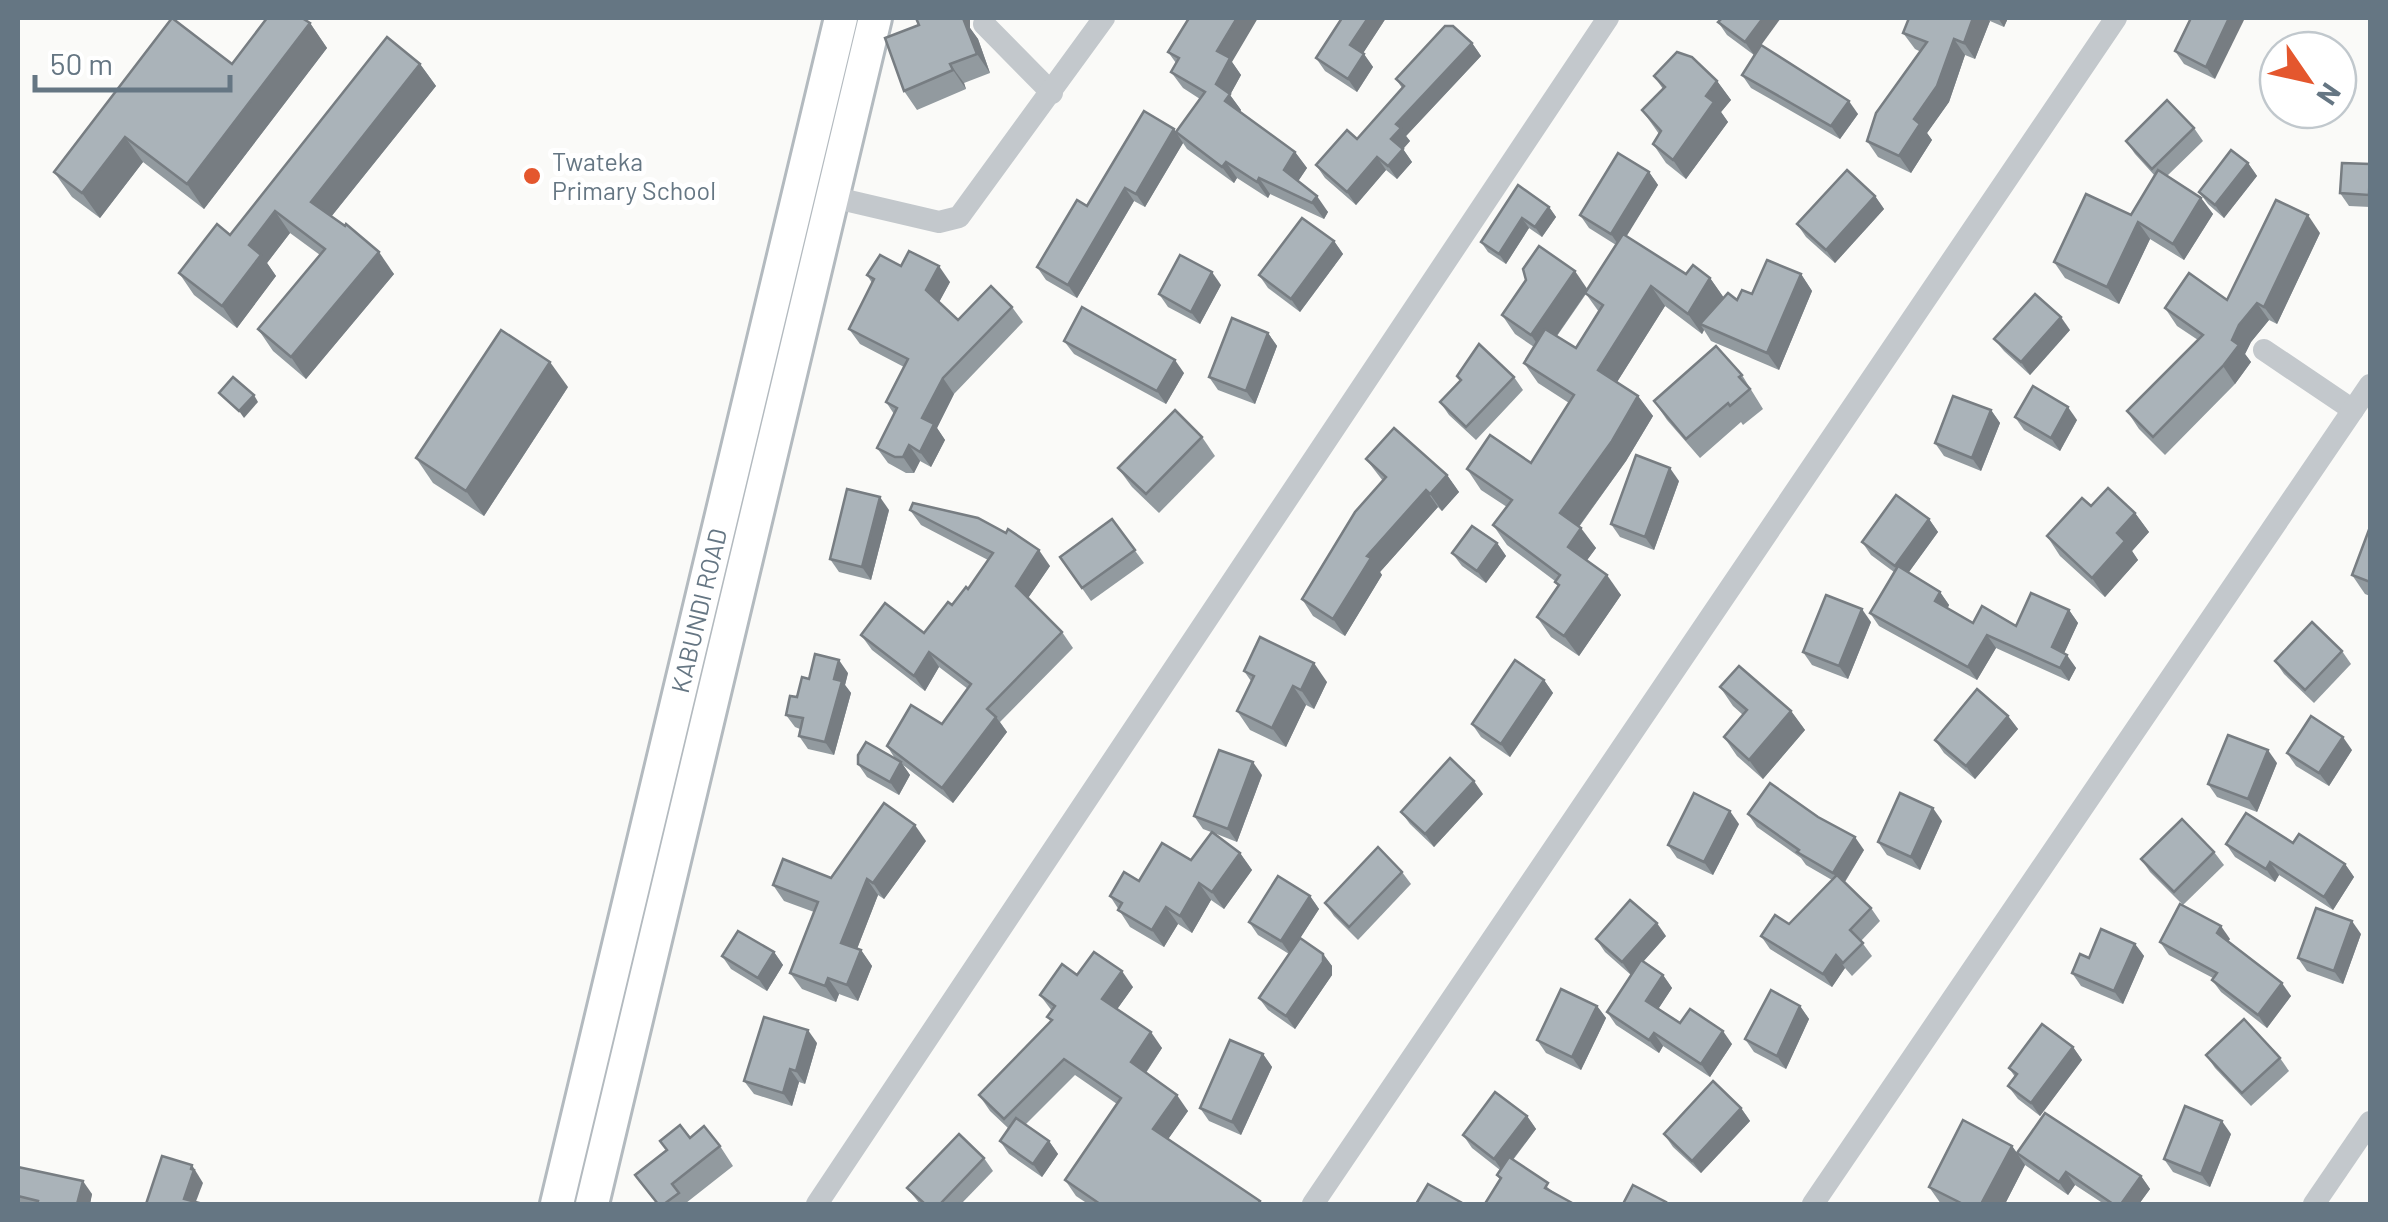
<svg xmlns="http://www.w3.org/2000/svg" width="2388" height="1222" font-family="Barlow,sans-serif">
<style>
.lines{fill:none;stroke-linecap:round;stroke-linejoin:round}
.secondary-casing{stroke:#b3babf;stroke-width:38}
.street{stroke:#c3c8cc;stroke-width:22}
.secondary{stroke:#fff;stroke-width:32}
.wall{fill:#929a9f;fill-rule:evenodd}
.shaded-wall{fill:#777d82}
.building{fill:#aab3b9;stroke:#777d82;stroke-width:2.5}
.poi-dot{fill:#e4572e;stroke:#fff;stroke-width:4}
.labels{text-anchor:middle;stroke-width:10;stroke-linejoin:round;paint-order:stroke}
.poi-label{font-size:25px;fill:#657683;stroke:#fff;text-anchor:start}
.street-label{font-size:25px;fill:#657683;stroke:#fff}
</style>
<rect width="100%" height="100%" fill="#fafaf8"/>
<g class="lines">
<!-- secondary casing -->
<g class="secondary-casing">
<g id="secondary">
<path id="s1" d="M557,1204L841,18"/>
<polyline points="592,1204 875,18"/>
</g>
</g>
<!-- street -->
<g class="street">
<polyline points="984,24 1052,93"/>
<polyline points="832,197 939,222 959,217 1104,18"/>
<polyline points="2264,350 2353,410"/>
<polyline points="817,1204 1608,18"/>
<polyline points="1313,1204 2116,18"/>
<polyline points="1813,1204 2370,385"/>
<polyline points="2314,1204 2370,1122"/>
</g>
<!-- secondary -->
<use href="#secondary" class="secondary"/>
</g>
<!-- wall -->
<g class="wall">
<polygon points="1342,18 1386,18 1363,53 1373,67 1357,92 1325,71 1316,58"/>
<polygon points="1909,18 2008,18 2004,27 1990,21 1975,59 1965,55 1949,102 1927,133 1932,140 1911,173 1878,157 1867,141 1921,52 1915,49 1903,33"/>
<polygon points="2191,18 2215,79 2184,64 2175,51"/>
<polygon points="970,19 970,28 978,39 990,73 964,83 966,89 917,110 904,91"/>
<polygon points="1718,22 1761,45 1858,114 1840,139 1751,88 1742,75 1754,55 1727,35"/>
<polygon points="310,23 327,48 204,209 143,162 100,218 72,197 54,172 232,64"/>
<polygon points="1472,43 1481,56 1406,136 1410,141 1403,149 1412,162 1397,179 1386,170 1356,205 1325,178 1316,165 1357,139 1402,88 1396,79"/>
<polygon points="1168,52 1232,62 1241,75 1230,95 1241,110 1240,112 1295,152 1307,168 1298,181 1328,212 1324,219 1270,194 1268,198 1237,178 1234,183 1187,149 1183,143 1145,207 1134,201 1077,298 1046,280 1037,267 1087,206 1174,129 1176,132 1200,99 1183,88 1171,72 1176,63"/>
<polygon points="420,64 436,86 331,217 394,274 306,379 273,351 258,329 320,255 290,233 267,263 276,276 237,328 194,295 179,273 230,235"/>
<polygon points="1654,76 1717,81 1731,100 1721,112 1728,122 1686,179 1666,163 1653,144 1659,134 1642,110 1663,89"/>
<polygon points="2194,128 2203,141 2167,176 2201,198 2213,214 2184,260 2150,239 2119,304 2065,278 2054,262 2131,215 2155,176 2135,154 2126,141"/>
<polygon points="2248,163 2257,176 2224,218 2208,204 2199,192"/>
<polygon points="2370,164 2370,207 2349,206 2340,193"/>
<path d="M1649,172L1658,185L1626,236L1686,274L1710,278L1724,298L1737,300L1801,274L1812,291L1779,370L1711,341L1704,330L1702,334L1665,306L1617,382L1638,396L1653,416L1626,461L1579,527L1596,548L1587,560L1621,595L1579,656L1551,637L1537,617L1558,586L1555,581L1507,545L1493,525L1507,507L1481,490L1467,469L1531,463L1569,403L1538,383L1524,363L1534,347L1515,334L1502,315L1588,289L1616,245L1589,228L1580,215ZM1586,294L1599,312L1576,348L1557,336Z"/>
<polygon points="1518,185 1549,207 1556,217 1542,237 1529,228 1506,264 1488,252 1481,242"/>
<polygon points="1875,196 1884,209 1835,263 1806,237 1797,224"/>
<polygon points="2320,233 2277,324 2269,320 2251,342 2245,354 2251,362 2235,384 2165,455 2139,429 2127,411 2198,340 2177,326 2165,308 2227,300"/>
<polygon points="1334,241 1343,254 1300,312 1268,288 1259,275"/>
<polygon points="901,266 950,282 939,302 958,320 1012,307 1023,322 954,394 937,428 945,440 931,467 920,461 914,473 906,473 888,463 877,448 894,414 886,402 904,367 860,344 849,329 872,283 867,275"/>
<polygon points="1221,285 1200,324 1168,307 1159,294"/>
<polygon points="2070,330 2030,375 2004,351 1994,339"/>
<polygon points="1268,333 1277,346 1255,404 1218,390 1209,377"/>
<polygon points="1064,341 1184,373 1166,404 1074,354"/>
<polygon points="1742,375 1763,409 1743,425 1741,422 1700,458 1667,420 1654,401"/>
<polygon points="1457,376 1514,377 1523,390 1476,440 1449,415 1440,402 1460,381"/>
<polygon points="568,387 484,516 433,483 416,458"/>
<polygon points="1991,410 2000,423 1981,471 1944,456 1935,443"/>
<polygon points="2015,417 2077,420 2060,451 2024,430"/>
<polygon points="1202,437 1215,456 1159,513 1132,487 1118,468"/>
<polygon points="1366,459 1447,475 1459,492 1442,511 1438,507 1380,572 1382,575 1345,636 1313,616 1302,599 1383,481"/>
<polygon points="1679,481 1654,550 1620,537 1611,524"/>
<polygon points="889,510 871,580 839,572 830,559"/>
<polygon points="910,510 1050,566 1028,598 1062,632 1073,648 1000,722 1007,732 953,803 903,765 910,775 899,795 867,777 858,764 896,760 887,746 942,724 968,689 939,667 925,691 872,650 861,635 924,633 968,589 988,560 921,525"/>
<polygon points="2135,513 2149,532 2132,551 2138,560 2105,597 2060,556 2047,536"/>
<polygon points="1112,519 1144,563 1091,601 1060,557"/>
<polygon points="1929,519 1938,532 1908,573 1940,592 1949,605 1948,608 1973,623 2016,626 2069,610 2078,623 2064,653 2076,668 2069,681 1996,648 1977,680 1879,626 1870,613 1894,572 1871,555 1862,542"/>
<polygon points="2370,527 2370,596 2365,594 2352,575"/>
<polygon points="1497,543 1506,556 1486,583 1462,566 1452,553"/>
<polygon points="1871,622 1848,679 1812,665 1803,652"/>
<polygon points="2342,651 2351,664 2314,703 2284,674 2275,661"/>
<polygon points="1244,671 1327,682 1314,709 1306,705 1286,747 1250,730 1237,711 1251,681"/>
<polygon points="848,673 845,685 851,693 834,755 808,749 799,736 800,729 795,727 786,715 809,679"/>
<polygon points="1544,680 1553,693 1510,757 1481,737 1472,724"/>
<polygon points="1720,687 1791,711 1805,730 1763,779 1737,756 1724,737 1743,715 1733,706"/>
<polygon points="2008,716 2018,729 1975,779 1944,753 1935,740"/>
<polygon points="2352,750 2329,786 2296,766 2287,753"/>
<polygon points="2277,763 2257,812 2217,797 2208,784"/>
<polygon points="1262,775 1237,842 1214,833 1240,853 1252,870 1224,909 1211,900 1192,933 1178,924 1164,947 1130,927 1110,896 1139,881 1191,860 1211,832 1203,829 1194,816"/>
<polygon points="1483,794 1434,847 1410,824 1401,812"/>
<polygon points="1748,814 1864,850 1845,882 1871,908 1880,921 1861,941 1872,956 1852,976 1845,968 1832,987 1770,949 1761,936 1789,924 1832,880 1806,865 1801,858 1757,827"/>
<polygon points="1942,821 1920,870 1887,855 1878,842"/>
<polygon points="1739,824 1713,875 1677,858 1668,845"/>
<polygon points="926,841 884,899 878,895 857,949 861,950 872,966 858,1001 839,994 836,1002 802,989 790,973 814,912 784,901 773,885 831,878"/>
<polygon points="2293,843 2345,864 2354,877 2333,910 2279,875 2275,882 2235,857 2226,844"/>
<polygon points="2214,852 2224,865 2183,905 2150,872 2141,859"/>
<polygon points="1402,872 1411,884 1358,940 1334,916 1325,903"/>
<polygon points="1310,896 1319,909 1300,938 1323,954 1332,966 1332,975 1295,1029 1268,1010 1259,998 1289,954 1258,935 1249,922"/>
<polygon points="2361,934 2343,984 2307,971 2298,958"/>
<polygon points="1666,936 1643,962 1663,975 1672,988 1658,1009 1680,1023 1732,1044 1710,1077 1663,1046 1659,1053 1616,1025 1607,1012 1631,975 1605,952 1596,939"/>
<polygon points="2230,939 2228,941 2291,996 2267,1028 2221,992 2212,980 2213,978 2169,955 2160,942"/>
<polygon points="2135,944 2144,956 2123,1004 2081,986 2072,973 2089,958"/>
<polygon points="774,952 783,965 767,991 731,969 722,956"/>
<polygon points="1077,975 1133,987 1117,1009 1162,1048 1146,1073 1188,1111 1168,1139 1260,1201 1263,1204 1088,1204 1076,1196 1065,1180 1117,1104 1075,1075 1025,1125 1049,1141 1058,1154 1042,1177 1009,1154 1000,1141 1008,1128 990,1111 979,1095 1051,1022 1047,1017 1052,1011 1040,995"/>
<polygon points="1597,1006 1606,1018 1581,1070 1546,1053 1537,1040"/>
<polygon points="1800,1006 1809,1019 1786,1069 1754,1052 1745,1039"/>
<polygon points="817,1043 805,1084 799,1082 792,1106 754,1094 744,1081"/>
<polygon points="2073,1047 2082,1060 2040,1116 2018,1099 2008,1086 2015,1077 2009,1068"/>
<polygon points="1263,1054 1272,1067 1241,1135 1209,1121 1200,1108"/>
<polygon points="2206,1055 2280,1058 2289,1071 2251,1106 2215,1068"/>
<polygon points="1741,1108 1750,1121 1701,1173 1673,1147 1664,1134"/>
<polygon points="1527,1116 1536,1129 1513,1160 1556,1194 1574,1204 1487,1204 1486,1202 1500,1180 1497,1175 1500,1170 1472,1148 1463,1135"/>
<polygon points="2231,1134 2210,1187 2173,1172 2164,1159"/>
<polygon points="690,1138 720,1146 733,1166 686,1203 687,1204 657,1204 635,1175"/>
<polygon points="2012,1146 2017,1153 2141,1176 2150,1189 2139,1204 2104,1204 2075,1185 2068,1195 2025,1165 2005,1204 1941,1204 1929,1187"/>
<polygon points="984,1158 993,1171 961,1204 920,1204 907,1188"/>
<polygon points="18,1167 92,1194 90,1204 18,1204"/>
</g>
<!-- shaded-wall -->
<g class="shaded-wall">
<polygon points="962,18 968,18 970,19 970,28 978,39 990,73 977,54"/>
<polygon points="1237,18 1258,18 1232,62 1241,75 1230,95 1241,110 1236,117 1216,84 1217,51"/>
<polygon points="1368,18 1386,18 1360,58 1350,45"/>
<polygon points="1763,18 1781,18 1754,55 1745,42"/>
<polygon points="1973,18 1987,18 1990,21 1975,59 1964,43"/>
<polygon points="1998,18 2008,18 2004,27"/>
<polygon points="2229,18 2245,18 2215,79 2206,67"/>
<polygon points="310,23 327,48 204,209 187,184"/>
<polygon points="1954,39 1965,55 1949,102 1927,133 1932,140 1911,173 1899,156 1914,119"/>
<polygon points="1472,43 1481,56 1406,136 1410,141 1403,149 1412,162 1397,179 1388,166 1391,139 1396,124"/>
<polygon points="1364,54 1373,67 1357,92 1348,79"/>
<polygon points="420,64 436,86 326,223 311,202"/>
<polygon points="950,64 964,83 966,89 953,70"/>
<polygon points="1717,81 1731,100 1721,112 1728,122 1686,179 1673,160 1706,96"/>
<polygon points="1849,101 1858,114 1840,139 1831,126"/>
<polygon points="1174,129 1183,143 1145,207 1136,194"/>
<polygon points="125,137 143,162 100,218 82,193"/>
<polygon points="1295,152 1307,168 1295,186 1284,170"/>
<polygon points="1377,157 1386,170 1356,205 1347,192"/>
<polygon points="1226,162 1237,178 1234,183 1222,167"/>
<polygon points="2248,163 2257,176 2224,218 2215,205"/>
<polygon points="1649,172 1658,185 1620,247 1611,234"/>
<polygon points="1259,178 1270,194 1268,198 1257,182"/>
<polygon points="1125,188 1134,201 1077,298 1068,285"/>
<polygon points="1317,196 1328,212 1324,219 1312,203"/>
<polygon points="1875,196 1884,209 1835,263 1826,250"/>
<polygon points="2201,198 2213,214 2184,260 2173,244"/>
<polygon points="1549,207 1556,217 1542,237 1535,227"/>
<polygon points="275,211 290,233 267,263 276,276 237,328 222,306 249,245"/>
<polygon points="2308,215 2320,233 2277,324 2264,307"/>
<polygon points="1522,218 1529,228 1506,264 1499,254"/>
<polygon points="2138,222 2150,239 2119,304 2107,287"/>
<polygon points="1334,241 1343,254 1300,312 1291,299"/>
<polygon points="379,252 394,274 306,379 291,357"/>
<polygon points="939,266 950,282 937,306 926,290"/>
<polygon points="1575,271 1588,290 1544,354 1531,335"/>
<polygon points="1212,272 1221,285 1200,324 1191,312"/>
<polygon points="1801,274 1812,291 1779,370 1767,353"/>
<polygon points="1710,278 1724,298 1700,324 1704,330 1702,334 1688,314"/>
<polygon points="1651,286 1665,306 1612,390 1598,370"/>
<polygon points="2257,303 2269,320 2251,342 2245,354 2251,362 2235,384 2223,366 2239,325"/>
<polygon points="2061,317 2070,330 2030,375 2021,362"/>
<polygon points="1268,333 1277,346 1255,404 1246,391"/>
<polygon points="1175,360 1184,373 1166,404 1157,391"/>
<polygon points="550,362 568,387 484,516 466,491"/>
<polygon points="943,378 954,394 937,428 945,440 931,467 920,452 922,418"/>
<polygon points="254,395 258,402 244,418 239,411"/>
<polygon points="1638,396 1653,416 1626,461 1574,533 1560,513"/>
<polygon points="2068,407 2077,420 2060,451 2051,438"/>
<polygon points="1991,410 2000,423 1981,471 1972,458"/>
<polygon points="909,445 920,461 914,473 903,457"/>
<polygon points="1670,468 1679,481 1654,550 1645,537"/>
<polygon points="1447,475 1459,492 1442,511 1430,494"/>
<polygon points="1426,490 1438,507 1380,572 1382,575 1345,636 1333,619 1367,556"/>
<polygon points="880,497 889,510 871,580 862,567"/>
<polygon points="2135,513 2149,532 2132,551 2138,560 2105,597 2092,578 2117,533"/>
<polygon points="1929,519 1938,532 1904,579 1895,566"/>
<polygon points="1581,528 1596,548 1582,567 1568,547"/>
<polygon points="1497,543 1506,556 1486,583 1477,571"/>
<polygon points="1039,550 1050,566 1026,601 1016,586"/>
<polygon points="1607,575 1621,595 1579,656 1564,636"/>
<polygon points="1940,592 1949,605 1944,614 1935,601"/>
<polygon points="1862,609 1871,622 1848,679 1839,666"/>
<polygon points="2069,610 2078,623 2061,660 2052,647"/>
<polygon points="1987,635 1996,648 1977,680 1968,667"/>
<polygon points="929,652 939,667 925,691 914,676"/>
<polygon points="2067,655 2076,668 2069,681 2060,668"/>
<polygon points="839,660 848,673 845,685 851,693 834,755 825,742 834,679"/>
<polygon points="1314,663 1327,682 1314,709 1301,690"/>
<polygon points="1544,680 1553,693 1510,757 1501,744"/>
<polygon points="1293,686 1306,705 1286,747 1272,728"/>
<polygon points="1791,711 1805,730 1763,779 1749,760"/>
<polygon points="2008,716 2018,729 1975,779 1966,766"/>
<polygon points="996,717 1007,732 953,803 942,788"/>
<polygon points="2343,737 2352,750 2329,786 2319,773"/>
<polygon points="2268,750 2277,763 2257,812 2248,799"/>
<polygon points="901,762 910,775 899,795 890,782"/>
<polygon points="1253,762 1262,775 1237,842 1228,829"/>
<polygon points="1474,781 1483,794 1434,847 1425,834"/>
<polygon points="1933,808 1942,821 1920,870 1911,857"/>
<polygon points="1730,811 1739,824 1713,875 1704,862"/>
<polygon points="915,825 926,841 884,899 873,883"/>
<polygon points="1855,837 1864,850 1842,886 1833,873"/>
<polygon points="1240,853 1252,870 1224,909 1212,892"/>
<polygon points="2270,862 2279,875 2275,882 2266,869"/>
<polygon points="2345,864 2354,877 2333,910 2324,897"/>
<polygon points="867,879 878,895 853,959 841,943"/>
<polygon points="1199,883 1211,900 1192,933 1180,916"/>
<polygon points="1310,896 1319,909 1290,954 1281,941"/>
<polygon points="1166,907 1178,924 1164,947 1152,930"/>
<polygon points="2352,921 2361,934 2343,984 2334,971"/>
<polygon points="1657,923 1666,936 1631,975 1622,962"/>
<polygon points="2221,926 2230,939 2226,945 2217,933"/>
<polygon points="2135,944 2144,956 2123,1004 2114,991"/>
<polygon points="861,950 872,966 858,1001 847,985"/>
<polygon points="774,952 783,965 767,991 758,978"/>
<polygon points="1323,954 1332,966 1332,975 1295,1029 1286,1016"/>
<polygon points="1836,955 1845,968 1832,987 1823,974"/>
<polygon points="1122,971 1133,987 1113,1015 1102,999"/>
<polygon points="1663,975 1672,988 1655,1014 1646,1001"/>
<polygon points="828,978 839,994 836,1002 825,986"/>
<polygon points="2282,983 2291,996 2267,1028 2258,1015"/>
<polygon points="1597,1006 1606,1018 1581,1070 1572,1057"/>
<polygon points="1800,1006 1809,1019 1786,1069 1777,1056"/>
<polygon points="808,1030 817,1043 805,1084 796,1071"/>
<polygon points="1723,1031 1732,1044 1710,1077 1701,1064"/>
<polygon points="1151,1032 1162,1048 1142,1078 1131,1062"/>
<polygon points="1654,1033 1663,1046 1659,1053 1649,1040"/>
<polygon points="2073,1047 2082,1060 2040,1116 2031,1103"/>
<polygon points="1263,1054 1272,1067 1241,1135 1232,1122"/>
<polygon points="790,1069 799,1082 792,1106 783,1093"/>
<polygon points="1177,1095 1188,1111 1164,1145 1153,1129"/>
<polygon points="1741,1108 1750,1121 1701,1173 1692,1161"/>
<polygon points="1527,1116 1536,1129 1503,1172 1494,1159"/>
<polygon points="2222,1121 2231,1134 2210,1187 2201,1174"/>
<polygon points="1049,1141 1058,1154 1042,1177 1033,1164"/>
<polygon points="2012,1146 2025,1165 2005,1204 1981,1204"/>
<polygon points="192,1165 203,1183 195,1204 184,1199"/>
<polygon points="2066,1172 2075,1185 2068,1195 2059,1182"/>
<polygon points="2141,1176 2150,1189 2139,1204 2121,1204"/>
<polygon points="83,1181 92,1194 90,1204 77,1204"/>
</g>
<!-- building -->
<g class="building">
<polygon points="172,18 232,64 267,18 302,18 310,23 187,184 125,137 82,193 54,172"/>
<polygon points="916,18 963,18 977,54 950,64 953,70 904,91 885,38 919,25"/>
<polygon points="1189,18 1237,18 1217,51 1230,58 1216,84 1230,94 1225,101 1295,152 1284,170 1317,196 1312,203 1259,178 1257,182 1226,162 1222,167 1176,132 1205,92 1171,72 1179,58 1168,52"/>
<polygon points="1342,18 1368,18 1350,45 1364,54 1348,79 1316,58"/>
<polygon points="1722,18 1763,18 1745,42 1718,22"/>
<polygon points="1909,18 1973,18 1964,43 1954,39 1937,86 1914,119 1920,124 1899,156 1867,141 1876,113 1927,42 1903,33"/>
<polygon points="2191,18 2229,18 2206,67 2175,51"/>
<polygon points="1445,26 1453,26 1472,43 1396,124 1401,128 1391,139 1403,149 1388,166 1377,157 1347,192 1316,165 1347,130 1357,139 1404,86 1396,79"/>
<polygon points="387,37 420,64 311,202 345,226 346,224 379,252 291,357 258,329 325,249 275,211 249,245 261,255 222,306 179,273 217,224 230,235"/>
<polygon points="1761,45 1849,101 1831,126 1742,75"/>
<polygon points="1677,52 1692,57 1717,81 1706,96 1714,102 1673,160 1653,144 1661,131 1642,110 1665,87 1654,76"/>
<polygon points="2167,100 2194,128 2152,169 2126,141"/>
<polygon points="1144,111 1174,129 1136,194 1125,188 1068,285 1037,267 1077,200 1087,206"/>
<polygon points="2231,150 2248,163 2215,205 2199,192"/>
<polygon points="1618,153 1649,172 1611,234 1580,215"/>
<polygon points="2342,163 2370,164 2369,195 2340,193"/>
<polygon points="1847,170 1875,196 1826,250 1797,224"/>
<polygon points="2158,170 2201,198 2173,244 2138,222 2107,287 2054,262 2086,194 2131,215"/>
<polygon points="1518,185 1549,207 1535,227 1522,218 1499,254 1481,242"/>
<polygon points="2276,200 2308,215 2264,307 2257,303 2239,325 2232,340 2239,345 2223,366 2153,437 2127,411 2203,335 2165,308 2189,273 2227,300"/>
<polygon points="1302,218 1334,241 1291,299 1259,275"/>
<polygon points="1623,234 1686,274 1693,265 1710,278 1688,314 1651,286 1598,370 1638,396 1612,441 1560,513 1581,528 1568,547 1607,575 1564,636 1537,617 1559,585 1555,582 1560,575 1493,525 1512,500 1467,469 1490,435 1531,463 1574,395 1524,363 1545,329 1576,348 1603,305 1585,293"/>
<polygon points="1539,246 1575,271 1531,335 1502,315 1526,280 1523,269"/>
<polygon points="909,251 939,266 926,290 958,320 991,286 1012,307 943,378 922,418 934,424 920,452 909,445 903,457 895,457 877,448 897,408 886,402 908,359 849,329 874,279 867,275 880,255 901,266"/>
<polygon points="1180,255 1212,272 1191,312 1159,294"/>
<polygon points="1767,260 1801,274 1767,353 1700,324 1728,293 1737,300 1742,290 1752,294"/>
<polygon points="2035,294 2061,317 2021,362 1994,339"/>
<polygon points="1082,307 1175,360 1157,391 1064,341"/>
<polygon points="1232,318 1268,333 1246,391 1209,377"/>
<polygon points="501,330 550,362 466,491 416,458"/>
<polygon points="1479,344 1514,377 1466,427 1440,402 1461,380 1457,376"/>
<polygon points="1716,346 1742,375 1739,377 1750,389 1730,406 1728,403 1686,439 1654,401"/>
<polygon points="233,377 254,395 239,411 219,393"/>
<polygon points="2033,386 2068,407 2051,438 2015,417"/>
<polygon points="1953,396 1991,410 1972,458 1935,443"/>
<polygon points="1175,410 1202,437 1146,494 1118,468"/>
<polygon points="1394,428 1447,475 1430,494 1426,490 1367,556 1371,558 1333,619 1302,599 1355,512 1386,477 1366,459"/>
<polygon points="1636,455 1670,468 1645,537 1611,524"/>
<polygon points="2108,488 2135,513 2117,533 2125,541 2092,578 2047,536 2082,498 2091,506"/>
<polygon points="847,489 880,497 862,567 830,559"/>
<polygon points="1896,495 1929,519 1895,566 1862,542"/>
<polygon points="913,503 978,518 1006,533 1008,529 1039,550 1016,586 1062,632 987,709 996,717 942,788 887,746 911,705 942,724 971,684 929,652 914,676 861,635 885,603 924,633 948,602 952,605 966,587 968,589 993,553 910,510"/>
<polygon points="1112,519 1135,550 1082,588 1060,557"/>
<polygon points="1472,526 1497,543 1477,571 1452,553"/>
<polygon points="2370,527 2370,582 2352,575"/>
<polygon points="1898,566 1940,592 1935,601 1973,623 1982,606 2016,626 2031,593 2069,610 2052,647 2067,655 2060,668 1987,635 1968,667 1870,613"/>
<polygon points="1826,595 1862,609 1839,666 1803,652"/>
<polygon points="2312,622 2342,651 2305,690 2275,661"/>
<polygon points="1260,637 1314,663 1301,690 1293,686 1272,728 1237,711 1254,676 1244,671"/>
<polygon points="815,654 839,660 834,679 842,681 825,742 799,736 803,718 786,715 790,696 797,697 802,677 809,679"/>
<polygon points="1515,660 1544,680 1501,744 1472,724"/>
<polygon points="1739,666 1791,711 1749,760 1724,737 1747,710 1720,687"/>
<polygon points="1977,689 2008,716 1966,766 1935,740"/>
<polygon points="2311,716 2343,737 2319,773 2287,753"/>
<polygon points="2228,735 2268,750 2248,799 2208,784"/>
<polygon points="866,742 901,762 890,782 858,764 858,755"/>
<polygon points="1219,750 1253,762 1228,829 1194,816"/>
<polygon points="1450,758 1474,781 1425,834 1401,812"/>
<polygon points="1770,783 1818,817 1855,837 1833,873 1797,852 1799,850 1748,814"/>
<polygon points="1694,793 1730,811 1704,862 1668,845"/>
<polygon points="1900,793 1933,808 1911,857 1878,842"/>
<polygon points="884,803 915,825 873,883 867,879 841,943 861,950 847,985 828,978 825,986 790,973 818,902 773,885 783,859 831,878"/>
<polygon points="2246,813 2293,843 2299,834 2345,864 2324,897 2270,862 2266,869 2226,844"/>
<polygon points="2182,819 2214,852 2174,892 2141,859"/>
<polygon points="1212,832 1240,853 1212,892 1199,883 1180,916 1166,907 1152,930 1118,910 1122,903 1110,896 1124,872 1139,881 1162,843 1191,860"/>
<polygon points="1378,847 1402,872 1349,927 1325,903"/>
<polygon points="1837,875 1871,908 1850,930 1863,943 1843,963 1836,955 1823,974 1761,936 1775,915 1789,924"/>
<polygon points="1278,876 1310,896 1281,941 1249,922"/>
<polygon points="1630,900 1657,923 1622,962 1596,939"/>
<polygon points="2180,904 2221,926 2217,933 2282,983 2258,1015 2212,980 2217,973 2160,942"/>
<polygon points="2316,908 2352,921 2334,971 2298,958"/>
<polygon points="2101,929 2135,944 2114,991 2072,973 2080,954 2089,958"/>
<polygon points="738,931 774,952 758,978 722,956"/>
<polygon points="1300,938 1323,954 1323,962 1286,1016 1259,998"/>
<polygon points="1094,952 1122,971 1102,999 1151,1032 1131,1062 1177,1095 1153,1129 1260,1201 1258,1204 1100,1204 1065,1180 1121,1098 1064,1059 1004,1119 979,1095 1052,1020 1047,1017 1055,1006 1040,995 1062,964 1077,975"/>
<polygon points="1641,960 1663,975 1646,1001 1680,1023 1690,1009 1723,1031 1701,1064 1654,1033 1649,1040 1607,1012"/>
<polygon points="1561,989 1597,1006 1572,1057 1537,1040"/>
<polygon points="1771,990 1800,1006 1777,1056 1745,1039"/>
<polygon points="764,1017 808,1030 796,1071 790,1069 783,1093 744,1081"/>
<polygon points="2244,1019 2280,1058 2242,1093 2206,1055"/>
<polygon points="2042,1024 2073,1047 2031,1103 2008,1086 2017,1074 2009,1068"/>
<polygon points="1230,1040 1263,1054 1232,1122 1200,1108"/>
<polygon points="1713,1081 1741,1108 1692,1161 1664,1134"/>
<polygon points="1495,1092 1527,1116 1494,1159 1463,1135"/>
<polygon points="2185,1106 2222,1121 2201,1174 2164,1159"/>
<polygon points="2045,1113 2141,1176 2121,1204 2113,1204 2066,1172 2059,1182 2017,1153"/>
<polygon points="1016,1118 1049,1141 1033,1164 1000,1141"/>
<polygon points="1963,1120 2012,1146 1981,1204 1963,1204 1929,1187"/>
<polygon points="680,1125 690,1138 704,1126 720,1146 672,1184 679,1193 664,1204 658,1204 635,1175 667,1150 660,1141"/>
<polygon points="959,1134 984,1158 940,1204 925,1204 907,1188"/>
<polygon points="162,1156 192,1165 191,1169 194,1170 184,1199 203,1204 146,1204"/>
<polygon points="1509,1157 1548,1183 1545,1188 1574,1204 1488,1204 1486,1202 1501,1178 1497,1175"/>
<polygon points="18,1167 83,1181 77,1204 37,1204 38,1201 18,1196"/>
<polygon points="1428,1184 1464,1204 1416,1204"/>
<polygon points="1633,1185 1666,1202 1665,1204 1623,1204"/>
</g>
<!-- markers -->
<circle class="poi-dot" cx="532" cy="176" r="10"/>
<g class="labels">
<!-- poi labels -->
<g class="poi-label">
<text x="552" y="171">Twateka<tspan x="552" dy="29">Primary School</tspan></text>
</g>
<!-- street labels -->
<g class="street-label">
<text dy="9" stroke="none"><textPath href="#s1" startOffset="610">KABUNDI ROAD</textPath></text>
</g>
</g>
<!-- border -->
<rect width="2388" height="1222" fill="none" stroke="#657683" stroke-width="40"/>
<!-- north arrow -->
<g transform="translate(2308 80) rotate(124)"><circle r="48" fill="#ffffff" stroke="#c1c8cd" stroke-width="2.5"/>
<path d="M0-8L18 38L0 25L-18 38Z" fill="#e4572e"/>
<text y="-15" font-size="28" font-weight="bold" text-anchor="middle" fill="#657683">N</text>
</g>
<!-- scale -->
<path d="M35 75v15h195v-15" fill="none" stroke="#657683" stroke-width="5"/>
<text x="50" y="75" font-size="30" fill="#657683" stroke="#ffffff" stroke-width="8" paint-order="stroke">50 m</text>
</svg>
